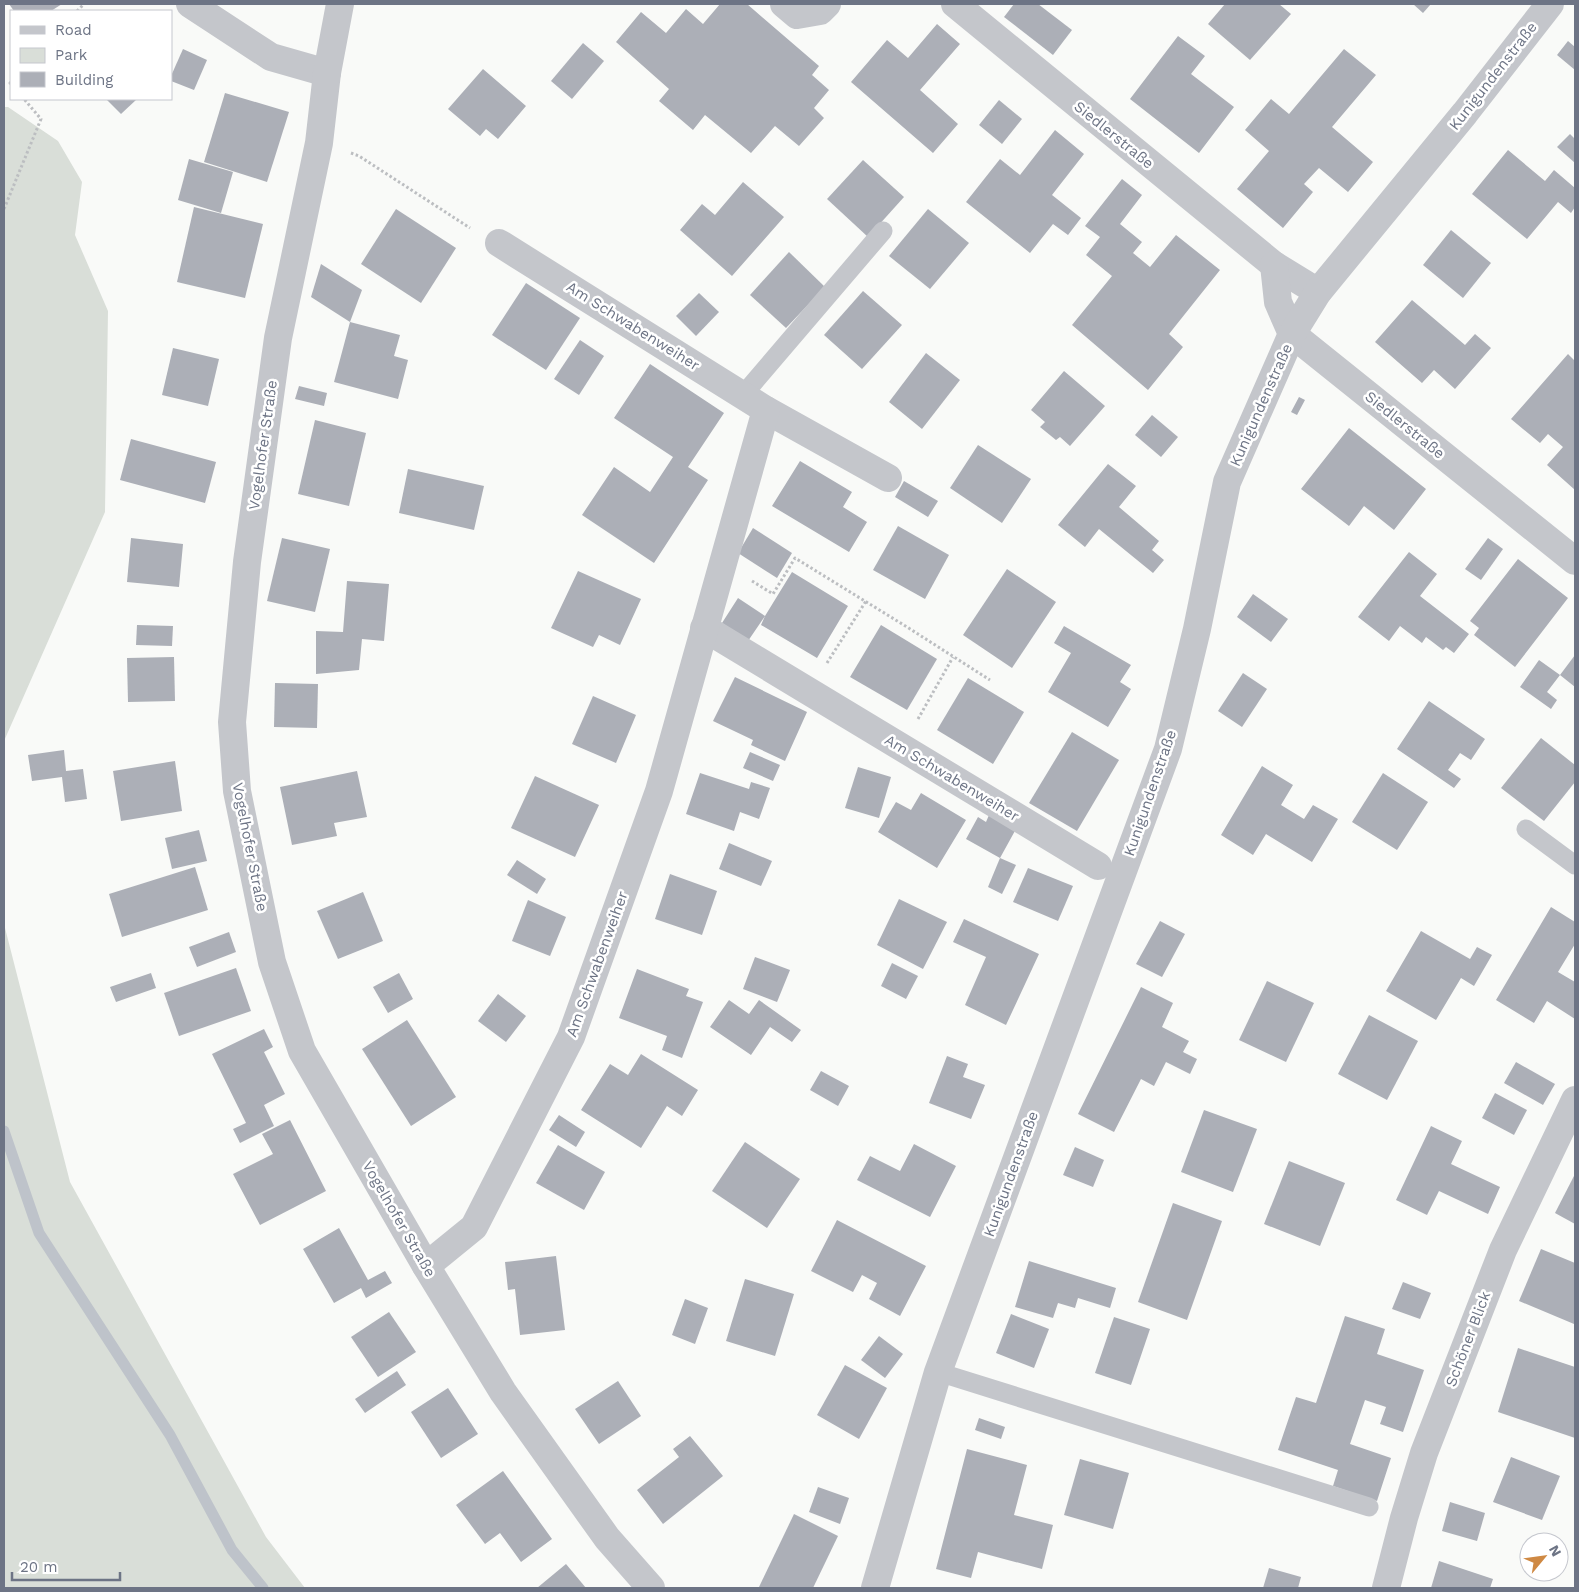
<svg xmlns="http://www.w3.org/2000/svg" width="1579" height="1592" font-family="'Work Sans',sans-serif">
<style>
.green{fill:#d9ded8}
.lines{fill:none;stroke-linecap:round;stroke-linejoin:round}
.stream{stroke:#bec3ca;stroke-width:11}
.building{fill:#acafb7}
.path{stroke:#bcbec1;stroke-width:3;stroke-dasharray:2.5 2.5;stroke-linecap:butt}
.lane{stroke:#c4c6cb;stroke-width:19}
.street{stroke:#c4c6cb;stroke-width:28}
.labels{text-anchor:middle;stroke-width:5;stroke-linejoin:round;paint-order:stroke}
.street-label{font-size:15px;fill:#6d7485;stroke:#fff}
</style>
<rect width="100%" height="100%" fill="#f9faf8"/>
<!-- green -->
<g class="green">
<polygon points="4,107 8,107 58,141 82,182 75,235 108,311 105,512 4,741"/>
<polygon points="4,924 70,1182 266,1537 305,1588 4,1588"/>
</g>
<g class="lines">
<!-- stream -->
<polyline class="stream" points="4,1131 39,1233 170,1435 232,1550 263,1588"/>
</g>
<!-- building -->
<g class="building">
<polygon points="9,4 62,4 51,11 14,11"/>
<polygon points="720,4 747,4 819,66 812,75 829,90 814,108 824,118 799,146 775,126 751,153 705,115 693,130 659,101 669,89 616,42 641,12 666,33 686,9 703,24"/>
<polygon points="1014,4 1038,4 1072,30 1053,55 1004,17"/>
<polygon points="1225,4 1279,4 1291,14 1250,60 1208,24"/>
<polygon points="1413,4 1431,4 1423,13"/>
<polygon points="937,24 960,44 920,90 958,124 933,153 851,82 887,40 908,58"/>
<polygon points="1178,36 1205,56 1191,74 1234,107 1199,153 1130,99"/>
<polygon points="1568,41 1575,47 1575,70 1557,55"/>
<polygon points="583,43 604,61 572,99 551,81"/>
<polygon points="183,49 207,60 194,90 171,81 171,76"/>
<polygon points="1344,49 1376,75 1332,127 1373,162 1348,192 1319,168 1304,184 1313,192 1283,228 1237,189 1269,151 1245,130 1271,99 1289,114"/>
<polygon points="483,69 526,106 498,139 486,129 480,136 448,109"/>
<polygon points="225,93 289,112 267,182 204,162"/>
<polygon points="106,99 137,99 121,114"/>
<polygon points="999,100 1022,119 1002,144 979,125"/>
<polygon points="1055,130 1084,154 1052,195 1081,218 1068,235 1053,224 1030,253 966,202 1000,159 1020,175"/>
<polygon points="1570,134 1575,139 1575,163 1557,147"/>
<polygon points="1508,150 1545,181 1554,170 1575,188 1575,207 1571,213 1558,202 1527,239 1472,194"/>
<polygon points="189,159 233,172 221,213 178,200"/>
<polygon points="863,160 904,197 868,237 827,199"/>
<polygon points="1122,179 1142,195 1120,224 1142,242 1133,253 1150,267 1176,235 1220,270 1169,334 1183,347 1148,390 1072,325 1112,276 1086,255 1100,237 1085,226"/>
<polygon points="743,182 784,217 732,276 680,230 702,204 715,215"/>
<polygon points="194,207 263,224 245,298 177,282"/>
<polygon points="396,209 456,248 421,303 361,264"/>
<polygon points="928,209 969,243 930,289 889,256"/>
<polygon points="1451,230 1491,263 1463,298 1423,265"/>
<polygon points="789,252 825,287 786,328 750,295"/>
<polygon points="321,264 362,290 350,322 311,297"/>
<polygon points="526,283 580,318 546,370 492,335"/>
<polygon points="863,291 902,325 862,369 824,335"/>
<polygon points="699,293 719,312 696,336 676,316"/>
<polygon points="1412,300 1465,345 1475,334 1491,348 1455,389 1434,370 1422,383 1375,342"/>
<polygon points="350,322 400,335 394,356 408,360 398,399 334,382"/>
<polygon points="580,340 604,356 579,395 554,379"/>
<polygon points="173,348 219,359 208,406 162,395"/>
<polygon points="926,353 960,380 922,429 889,402"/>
<polygon points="1568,354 1575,361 1575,490 1547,465 1563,447 1548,434 1540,443 1511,419"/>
<polygon points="650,364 724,413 688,467 708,480 654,563 582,515 614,467 650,492 673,457 614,418"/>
<polygon points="1064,371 1105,406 1070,446 1060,437 1056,440 1040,427 1045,422 1031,410"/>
<polygon points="299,386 327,393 324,406 295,399"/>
<polygon points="1299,397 1305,400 1297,415 1291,412"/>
<polygon points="1152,415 1178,437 1161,457 1135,435"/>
<polygon points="315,420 366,433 349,506 298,494"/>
<polygon points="1349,428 1426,489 1394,530 1364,506 1349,526 1301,489"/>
<polygon points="131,439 216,462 205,503 120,480"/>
<polygon points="978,445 1031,479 1002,523 950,488"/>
<polygon points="800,461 852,492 843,507 867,522 849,552 772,506"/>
<polygon points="1108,464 1136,486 1119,507 1159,541 1152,550 1164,560 1153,573 1099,529 1085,547 1058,525"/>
<polygon points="408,469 484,486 474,530 399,513"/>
<polygon points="904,481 938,501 928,517 895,497"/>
<polygon points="898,526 949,555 925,599 873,570"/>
<polygon points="753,528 792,553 777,578 738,553"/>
<polygon points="131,538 183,544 179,587 127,582"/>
<polygon points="282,538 330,549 315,612 267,601"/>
<polygon points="1488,538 1503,549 1481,580 1465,569"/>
<polygon points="1409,552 1437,574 1420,596 1469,634 1454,653 1446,647 1443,650 1426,637 1422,643 1400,626 1389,641 1358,617"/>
<polygon points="1518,559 1568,598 1515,667 1474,635 1479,628 1470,621"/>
<polygon points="1007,569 1056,602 1012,668 963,635"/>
<polygon points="578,571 641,599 620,645 599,635 593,647 551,628"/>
<polygon points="792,572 848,606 817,658 761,625 765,616 748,641 722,623 738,598 765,616"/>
<polygon points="347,581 389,584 384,641 362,639 359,670 316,674 316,631 343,632"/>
<polygon points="1253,594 1288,619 1271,642 1237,617"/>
<polygon points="137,625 173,626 172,646 136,645"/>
<polygon points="881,625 937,659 907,710 850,677"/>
<polygon points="1064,626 1131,665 1120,682 1131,689 1108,727 1048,692 1071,653 1054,643"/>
<polygon points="1575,655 1575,687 1560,675"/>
<polygon points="174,657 175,701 128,702 127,658"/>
<polygon points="1539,660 1560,675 1547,692 1557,700 1551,709 1520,687"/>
<polygon points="1243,673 1267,689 1242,727 1218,711"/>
<polygon points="735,677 807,712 785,761 751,745 753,740 713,721"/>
<polygon points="968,678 1024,712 993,764 937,730"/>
<polygon points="275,683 318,684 317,728 274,727"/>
<polygon points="593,696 636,715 616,763 572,744"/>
<polygon points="1429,701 1485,739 1471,760 1460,753 1448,770 1461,779 1454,788 1397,749"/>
<polygon points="1072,732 1119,760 1077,831 1029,803"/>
<polygon points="1541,738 1575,765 1575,782 1544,821 1501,788"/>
<polygon points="64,750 66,771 83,769 87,799 65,802 62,777 32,781 28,755"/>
<polygon points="750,752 780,765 773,781 743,768"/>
<polygon points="175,761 182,811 121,821 113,771"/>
<polygon points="1262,766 1293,785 1281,805 1304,819 1313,805 1338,819 1312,862 1266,834 1253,855 1221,835"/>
<polygon points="858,767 891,777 879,818 845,808"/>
<polygon points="357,771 367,817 334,823 337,836 292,845 280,787"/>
<polygon points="700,773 749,789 751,782 770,788 759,819 740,812 734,831 686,814"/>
<polygon points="1383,773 1428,802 1397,850 1352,822"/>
<polygon points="535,776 599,805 575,857 511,828"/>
<polygon points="921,793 966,820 937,868 878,832 896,802 911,810"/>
<polygon points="989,815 1016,829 1000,858 966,839 978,817 986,822"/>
<polygon points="199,830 207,861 172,869 165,838"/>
<polygon points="729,843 772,861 761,886 719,869"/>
<polygon points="1000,858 1016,865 1002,894 988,887"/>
<polygon points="517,860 546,879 537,894 507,875"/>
<polygon points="195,867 208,910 122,937 109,894"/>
<polygon points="1028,868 1073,886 1058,921 1013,902"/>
<polygon points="670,874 717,891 702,935 655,919"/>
<polygon points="363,892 383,941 338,959 317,911"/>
<polygon points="899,899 947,922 923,969 877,945"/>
<polygon points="528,900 566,917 550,956 512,941"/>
<polygon points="1551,907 1575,922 1575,944 1558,972 1575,982 1575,1019 1547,1001 1534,1023 1496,1000"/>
<polygon points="964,919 1039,954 1006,1025 965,1005 986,957 953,942"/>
<polygon points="1160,921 1185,934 1162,977 1136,964"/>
<polygon points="1421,931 1470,959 1477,947 1492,955 1474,986 1461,978 1436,1020 1386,991"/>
<polygon points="229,932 236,952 197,967 189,947"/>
<polygon points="755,957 790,970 777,1002 743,989"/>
<polygon points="892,963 918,976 906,999 881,986"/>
<polygon points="236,968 251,1011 179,1036 164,993"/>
<polygon points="637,969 689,989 686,996 703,1002 682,1058 662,1050 667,1036 619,1018"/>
<polygon points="151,973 156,988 116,1002 110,987"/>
<polygon points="399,973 413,999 388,1013 373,987"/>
<polygon points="1267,981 1314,1003 1286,1062 1239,1040"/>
<polygon points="1141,987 1173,1003 1162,1027 1189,1041 1183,1052 1197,1059 1190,1074 1166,1062 1154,1086 1141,1079 1114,1132 1078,1114"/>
<polygon points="498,994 526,1016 506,1042 478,1021"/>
<polygon points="729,1000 749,1014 759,1000 801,1030 792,1042 770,1027 751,1055 710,1027"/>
<polygon points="1369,1015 1418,1041 1387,1100 1338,1074"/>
<polygon points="407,1020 456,1097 411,1126 362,1049"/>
<polygon points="264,1029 273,1047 264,1052 285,1094 264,1105 274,1126 240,1143 233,1129 246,1123 212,1054"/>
<polygon points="641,1054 698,1090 682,1116 667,1106 641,1148 581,1110 610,1064 628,1075"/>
<polygon points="947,1056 968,1064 963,1077 985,1085 971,1119 929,1103"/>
<polygon points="1516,1062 1555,1084 1543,1105 1504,1083"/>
<polygon points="821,1071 849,1086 838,1106 810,1090"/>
<polygon points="1495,1093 1527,1110 1514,1135 1482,1118"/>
<polygon points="1204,1110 1257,1129 1233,1192 1181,1172"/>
<polygon points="559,1115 585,1132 576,1147 549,1130"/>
<polygon points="290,1120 326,1191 260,1225 233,1174 273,1154 262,1134"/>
<polygon points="1431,1126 1462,1141 1451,1164 1500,1187 1488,1214 1439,1191 1427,1215 1396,1200"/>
<polygon points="745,1142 800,1179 767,1228 712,1191"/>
<polygon points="914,1144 956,1166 930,1217 857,1180 870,1156 900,1171"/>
<polygon points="558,1145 605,1172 584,1210 536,1183"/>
<polygon points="1075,1147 1104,1160 1093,1187 1063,1175"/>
<polygon points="1289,1161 1345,1183 1320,1246 1264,1224"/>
<polygon points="1575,1174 1575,1224 1555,1213"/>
<polygon points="1173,1203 1222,1221 1187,1320 1138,1302"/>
<polygon points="837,1220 926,1266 900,1316 869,1299 877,1283 862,1275 853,1292 811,1271"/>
<polygon points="339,1228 368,1280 385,1271 392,1283 366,1298 361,1288 334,1303 303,1249"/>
<polygon points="1541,1249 1575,1263 1574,1324 1519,1301"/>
<polygon points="556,1256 565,1330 520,1335 515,1289 508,1290 505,1262"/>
<polygon points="1029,1261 1116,1288 1110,1308 1078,1298 1075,1308 1058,1303 1053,1318 1015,1307"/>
<polygon points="745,1279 794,1294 775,1356 726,1341"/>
<polygon points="1403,1282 1431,1293 1420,1319 1392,1309"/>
<polygon points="685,1299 708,1308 695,1344 672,1335"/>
<polygon points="389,1312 416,1352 378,1377 351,1337"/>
<polygon points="1011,1314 1049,1329 1034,1368 996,1353"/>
<polygon points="1345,1316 1385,1329 1377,1354 1424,1370 1403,1432 1380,1424 1386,1407 1365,1400 1350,1444 1391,1458 1377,1501 1333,1486 1338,1470 1278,1450 1296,1397 1316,1403"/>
<polygon points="1114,1317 1150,1329 1131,1385 1095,1373"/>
<polygon points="879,1336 903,1354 885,1378 861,1360"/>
<polygon points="1518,1348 1575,1367 1575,1438 1498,1412"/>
<polygon points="845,1365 887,1388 859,1439 817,1415"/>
<polygon points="397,1371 406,1385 365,1413 355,1399"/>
<polygon points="618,1381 641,1416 599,1444 575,1409"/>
<polygon points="448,1388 478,1434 441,1458 411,1412"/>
<polygon points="979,1418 1005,1427 1001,1439 975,1430"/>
<polygon points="690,1436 723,1476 663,1524 637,1490 679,1457 673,1449"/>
<polygon points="967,1449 1027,1465 1014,1515 1053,1525 1042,1569 978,1552 971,1578 936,1569"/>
<polygon points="1511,1457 1560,1476 1542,1520 1493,1502"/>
<polygon points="1080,1459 1129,1473 1113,1529 1064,1515"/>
<polygon points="503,1471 552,1539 521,1562 500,1533 485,1544 456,1505"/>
<polygon points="818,1487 849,1498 840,1524 809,1512"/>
<polygon points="1450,1502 1485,1513 1477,1541 1442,1531"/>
<polygon points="794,1514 838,1536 813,1588 762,1588 759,1587"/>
<polygon points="1439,1561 1493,1579 1490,1588 1431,1588"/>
<polygon points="566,1564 586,1588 537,1588"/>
<polygon points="1269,1568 1301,1577 1298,1588 1263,1588"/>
</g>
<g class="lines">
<!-- path -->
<g class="path">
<polyline points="77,11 84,4"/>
<polyline points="11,82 10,83 11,85"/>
<polyline points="351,153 359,156 470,228"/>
<polyline points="4,209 41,119 24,99"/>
<polyline points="752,581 773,594 795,558 907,627 990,680"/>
<polyline points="827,663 866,601"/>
<polyline points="918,719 953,657"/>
</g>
<!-- lane -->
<g class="lane">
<polyline points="743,395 883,231"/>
<polyline points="1526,829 1575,865"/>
<polyline points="938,1372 1369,1507"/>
</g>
<!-- street -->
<g class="street">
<polyline points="190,4 271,57 327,73"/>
<polyline points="340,4 327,73 319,143 278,338 247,562 232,722 237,791 272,962 302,1051 426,1266 503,1392 607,1538 651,1588"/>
<polyline points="784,4 797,15 820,11 827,4"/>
<polyline points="955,4 1274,265 1318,292"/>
<polyline points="1274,265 1278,302 1292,334 1575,561"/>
<polyline points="766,410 888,478"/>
<polyline points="704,628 1098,866"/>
<polyline points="426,1266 474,1227 571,1037 659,791 766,410 499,243"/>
<polyline points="875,1588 938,1372 1168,749 1197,629 1227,482 1292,334 1318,292 1465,113 1550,4"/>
<polyline points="1386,1588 1404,1518 1424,1453 1503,1250 1575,1100"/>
</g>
</g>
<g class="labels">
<!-- street labels -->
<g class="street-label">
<text transform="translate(1493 76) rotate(-52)" y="5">Kunigundenstraße</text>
<text transform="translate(1114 135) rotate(39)" y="5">Siedlerstraße</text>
<text transform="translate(633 326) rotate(32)" y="5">Am Schwabenweiher</text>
<text transform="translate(1261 405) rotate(-66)" y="5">Kunigundenstraße</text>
<text transform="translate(1405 425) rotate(39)" y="5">Siedlerstraße</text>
<text transform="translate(263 445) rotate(-82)" y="5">Vogelhofer Straße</text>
<text transform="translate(952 778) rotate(31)" y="5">Am Schwabenweiher</text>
<text transform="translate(1150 793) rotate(-71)" y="5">Kunigundenstraße</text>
<text transform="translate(250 847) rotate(79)" y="5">Vogelhofer Straße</text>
<text transform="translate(597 964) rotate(-70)" y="5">Am Schwabenweiher</text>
<text transform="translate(1011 1174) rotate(-70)" y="5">Kunigundenstraße</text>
<text transform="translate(399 1219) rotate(60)" y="5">Vogelhofer Straße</text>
<text transform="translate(1468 1339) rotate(-69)" y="5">Schöner Blick</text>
</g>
</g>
<!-- border -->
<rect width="1579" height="1592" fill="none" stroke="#6d7485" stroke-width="10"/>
<!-- legend -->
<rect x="10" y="10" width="162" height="90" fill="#ffffff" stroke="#c5c7ce"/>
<rect x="20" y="26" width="25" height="8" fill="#c4c6cb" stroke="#c5c7ce"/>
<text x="55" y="35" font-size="15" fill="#6d7485">Road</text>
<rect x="20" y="48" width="25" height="15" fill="#d9ded8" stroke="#c5c7ce"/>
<text x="55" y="60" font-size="15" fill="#6d7485">Park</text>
<rect x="20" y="72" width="25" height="15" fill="#acafb7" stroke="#c5c7ce"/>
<text x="55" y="85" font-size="15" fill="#6d7485">Building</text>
<!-- north arrow -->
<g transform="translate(1544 1557) rotate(61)"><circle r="24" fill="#ffffff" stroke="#c5c7ce"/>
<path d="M0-4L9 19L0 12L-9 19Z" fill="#cf8943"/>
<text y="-8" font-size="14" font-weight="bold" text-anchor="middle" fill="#6d7485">N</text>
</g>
<!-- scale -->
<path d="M12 1572v8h108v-8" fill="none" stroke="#6d7485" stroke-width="2.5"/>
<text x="20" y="1572" font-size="15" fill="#6d7485" stroke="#ffffff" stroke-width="4" paint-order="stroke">20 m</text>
</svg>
